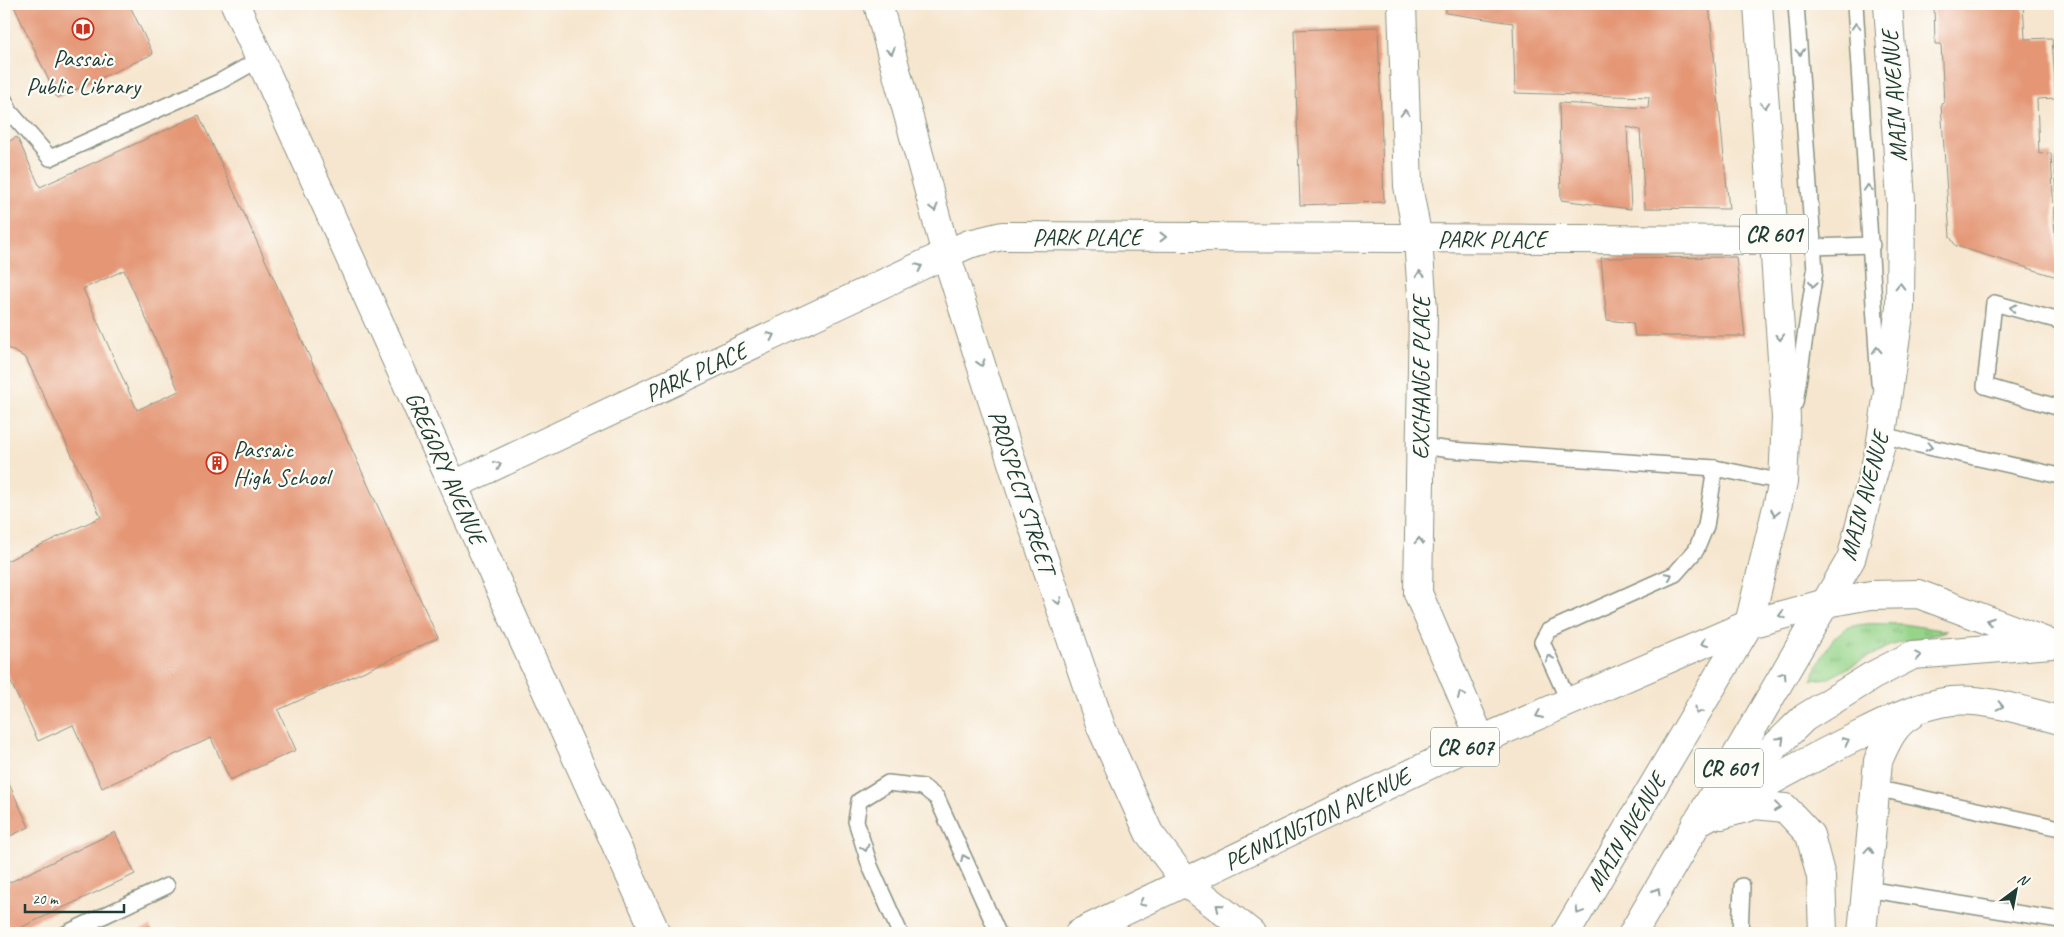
<svg xmlns="http://www.w3.org/2000/svg" width="2064" height="937" font-family="Caveat,sans-serif">
<style>
.grass{fill:url(#grass-tufts);stroke:#5a885f}
.building{fill:#e49674;fill-rule:evenodd}
.lines{fill:none;stroke-linecap:round;stroke-linejoin:round}
.lane-casing{stroke:#8a9282;stroke-width:18}
.street-casing{stroke:#8a9282;stroke-width:30}
.secondary-casing{stroke:#8a9282;stroke-width:30}
.primary-casing{stroke:#8a9282;stroke-width:30}
.highway-casing{stroke:#8a9282;stroke-width:30}
.lane{stroke:#fff;stroke-width:15}
.street{stroke:#fff;stroke-width:28}
.secondary{stroke:#fff;stroke-width:28}
.primary{stroke:#fff;stroke-width:28}
.highway{stroke:#fff;stroke-width:28}
.oneway{stroke:#8f9e9a}
.labels{text-anchor:middle;stroke-width:4.5;stroke-linejoin:round;paint-order:stroke}
.shield{fill:#fdfcf7;stroke:#62766e;stroke-width:1}
.shield-label{font-size:22px;font-weight:bold;fill:#1f3d34}
.poi-label{font-size:24px;fill:#1f3d34;stroke:#fdfcf7}
.street-label{font-size:24px;fill:#1f3d34;stroke:#fdfcf7}
</style>
<defs>
<pattern id="grass-tufts" width="24" height="20" patternUnits="userSpaceOnUse" patternTransform="scale(1.25)"><rect width="24" height="20" fill="#96d48a"/><path d="M3 7l-1-3M5 7V3M7 7l1-3M15 17l-1-3M17 17v-4M19 17l1-3" fill="none" stroke="#7aad72"/></pattern>
</defs>
<rect width="100%" height="100%" fill="#fdfcf7"/>
<filter id="ink" filterUnits="userSpaceOnUse"><feTurbulence type="fractalNoise" baseFrequency=".02" numOctaves="2"/><feDisplacementMap in="SourceGraphic" scale="10" xChannelSelector="R" yChannelSelector="G"/><feConvolveMatrix kernelMatrix="1 2 1 2 8 2 1 2 1" color-interpolation-filters="sRGB"/></filter>
<filter id="wash" filterUnits="userSpaceOnUse"><feTurbulence type="fractalNoise" baseFrequency=".0096" numOctaves="4" result="noise"/><feDisplacementMap in="SourceGraphic" scale="20" xChannelSelector="R" yChannelSelector="G"/><feGaussianBlur stdDeviation="1.12" result="paint"/><feColorMatrix in="noise" values="0 0 0 0 0 0 0 0 0 0 0 0 0 0 0 0 0 1.4 0 .05"/><feComposite in="paint" operator="in"/></filter>
<g filter="url(#wash)">
<rect width="100%" height="100%" fill="#f6e6cf"/>
<!-- grass -->
<path class="grass" d="M1903,624L1947,631L1889,646L1829,678L1811,680C1819,663 1827,642 1842,631C1854,621 1888,624 1903,624Z"/>
<g id="blocks">
<!-- building -->
<g class="building">
<polygon points="13,4 129,4 153,54 57,98"/>
<polygon points="1446,4 1709,4 1729,209 1645,208 1640,130 1627,127 1631,209 1561,200 1559,103 1648,108 1649,97 1515,93 1513,23 1446,13"/>
<polygon points="1934,4 2023,4 2025,39 2052,38 2056,98 2037,99 2039,154 2051,153 2057,277 1956,246 1950,237 1941,104 1944,103 1941,44 1935,44"/>
<polygon points="1378,27 1384,202 1300,205 1294,30"/>
<path d="M199,115L438,638L278,710L296,750L230,780L211,738L102,788L73,725L38,741L4,667V562L101,517L26,358L4,346V144L17,137L40,187ZM124,270L179,391L137,410L83,289Z"/>
<polygon points="2060,148 2060,235 2059,235 2055,163"/>
<polygon points="1736,257 1745,336 1635,336 1633,323 1607,320 1601,258"/>
<polygon points="4,773 29,827 4,839"/>
<polygon points="115,832 135,874 9,933 4,933 4,885"/>
<polygon points="150,926 154,933 135,933"/>
</g>
</g>
</g>
<g filter="url(#ink)">
<use href="#blocks" fill-opacity="0" stroke="#8a9282" stroke-width="1"/>
<g class="lines">
<!-- lane casing -->
<g class="lane-casing">
<g id="lane">
<polyline points="1855,4 1879,383"/>
<polyline points="4,99 10,112 50,158 219,82 260,59"/>
<polyline points="1813,247 1872,245"/>
<polyline points="2060,321 1994,303 1985,386 2060,408"/>
<polyline points="1795,403 1815,271 1796,4"/>
<polyline points="1882,429 1882,434 1915,444 2060,476"/>
<polyline points="1421,446 1451,450 1715,468 1783,482 1784,475"/>
<polyline points="1569,702 1542,642 1548,631 1675,574 1696,550 1706,526 1715,468"/>
<polyline points="1875,788 2060,828"/>
<polyline points="1866,889 2060,920"/>
<polyline points="67,933 167,886"/>
<polyline points="900,933 870,866 856,821 859,801 888,783 923,787 937,798 998,933"/>
<polyline points="1740,933 1742,886"/>
</g>
</g>
<!-- street casing -->
<g class="street-casing">
<g id="street">
<polyline points="878,4 946,254 1022,494 1101,727 1149,833 1186,882"/>
<polyline points="1402,4 1408,186 1418,239 1423,310 1418,593 1481,740"/>
<polyline points="454,485 946,254 969,244 1002,236 1774,240"/>
</g>
</g>
<!-- secondary casing -->
<g class="secondary-casing">
<g id="secondary">
<polyline points="235,4 656,933"/>
<polyline points="1749,624 1826,603 1871,595 1918,594 2044,641"/>
<polyline points="1709,811 1804,718 1872,676 1913,655 2052,644"/>
</g>
</g>
<!-- primary casing -->
<g class="primary-casing">
<g id="primary">
<polyline points="1721,815 1755,805 1785,808 1810,835 1821,877 1823,933"/>
<polyline points="1186,882 1251,933"/>
<polyline points="1079,933 1481,740 1749,624"/>
<polyline points="1566,933 1749,624 1783,482 1786,418 1758,4"/>
<polyline points="1633,933 1851,559 1880,448 1900,308 1901,201 1888,4"/>
</g>
</g>
<!-- highway casing -->
<g class="highway-casing">
<g id="highway">
<path d="M1696,823C1750,793 1804,761 1860,735C1890,720 1919,705 1952,701C1988,698 2026,712 2060,720"/>
<path d="M1862,933L1878,761C1886,743 1893,725 1911,715"/>
</g>
</g>
<!-- lane -->
<use href="#lane" class="lane"/>
<!-- street -->
<use href="#street" class="street"/>
<!-- secondary -->
<use href="#secondary" class="secondary"/>
<!-- primary -->
<use href="#primary" class="primary"/>
<!-- highway -->
<use href="#highway" class="highway"/>
</g>
<!-- one-way arrows -->
<defs><path id="oneway-chevron" d="M-2-3.5L2.5 0L-2 3.5" fill="none" stroke-width="1.6" stroke-linecap="round" stroke-linejoin="round" transform="scale(1.25)"/></defs>
<g class="oneway">
<use href="#oneway-chevron" transform="translate(1856 26) rotate(-94)"/>
<use href="#oneway-chevron" transform="translate(891 51) rotate(75)"/>
<use href="#oneway-chevron" transform="translate(1800 52) rotate(86)"/>
<use href="#oneway-chevron" transform="translate(1765 105) rotate(86)"/>
<use href="#oneway-chevron" transform="translate(1405 113) rotate(-92)"/>
<use href="#oneway-chevron" transform="translate(1868 188) rotate(-94)"/>
<use href="#oneway-chevron" transform="translate(934 208) rotate(75)"/>
<use href="#oneway-chevron" transform="translate(1163 237)"/>
<use href="#oneway-chevron" transform="translate(919 267) rotate(-25)"/>
<use href="#oneway-chevron" transform="translate(1420 274) rotate(-94)"/>
<use href="#oneway-chevron" transform="translate(1813 284) rotate(99)"/>
<use href="#oneway-chevron" transform="translate(1900 286) rotate(-89)"/>
<use href="#oneway-chevron" transform="translate(2013 308) rotate(-165)"/>
<use href="#oneway-chevron" transform="translate(771 336) rotate(-25)"/>
<use href="#oneway-chevron" transform="translate(1780 337) rotate(87)"/>
<use href="#oneway-chevron" transform="translate(1877 350) rotate(-93)"/>
<use href="#oneway-chevron" transform="translate(981 363) rotate(73)"/>
<use href="#oneway-chevron" transform="translate(1929 447) rotate(12)"/>
<use href="#oneway-chevron" transform="translate(498 465) rotate(-25)"/>
<use href="#oneway-chevron" transform="translate(1775 513) rotate(103)"/>
<use href="#oneway-chevron" transform="translate(1419 541) rotate(-89)"/>
<use href="#oneway-chevron" transform="translate(1669 576) rotate(-28)"/>
<use href="#oneway-chevron" transform="translate(1058 601) rotate(71)"/>
<use href="#oneway-chevron" transform="translate(1782 615) rotate(165)"/>
<use href="#oneway-chevron" transform="translate(1990 621) rotate(-160)"/>
<use href="#oneway-chevron" transform="translate(1704 643) rotate(156)"/>
<use href="#oneway-chevron" transform="translate(1918 656) rotate(-10)"/>
<use href="#oneway-chevron" transform="translate(1549 658) rotate(-113)"/>
<use href="#oneway-chevron" transform="translate(1783 675) rotate(-59)"/>
<use href="#oneway-chevron" transform="translate(1461 695) rotate(-113)"/>
<use href="#oneway-chevron" transform="translate(2000 706) rotate(13)"/>
<use href="#oneway-chevron" transform="translate(1698 711) rotate(121)"/>
<use href="#oneway-chevron" transform="translate(1539 715) rotate(157)"/>
<use href="#oneway-chevron" transform="translate(1781 740) rotate(-44)"/>
<use href="#oneway-chevron" transform="translate(1846 741) rotate(-26)"/>
<use href="#oneway-chevron" transform="translate(1777 807) rotate(7)"/>
<use href="#oneway-chevron" transform="translate(865 848) rotate(73)"/>
<use href="#oneway-chevron" transform="translate(1869 850) rotate(-85)"/>
<use href="#oneway-chevron" transform="translate(964 858) rotate(-114)"/>
<use href="#oneway-chevron" transform="translate(1657 891) rotate(-60)"/>
<use href="#oneway-chevron" transform="translate(1142 903) rotate(154)"/>
<use href="#oneway-chevron" transform="translate(1219 907) rotate(-141)"/>
<use href="#oneway-chevron" transform="translate(1579 911) rotate(121)"/>
</g>
</g>
<!-- icons -->
<defs>
<g id="library-ring" transform="scale(1.125)"><circle r="9.5" fill="#fdfcf7" stroke="#c8321e" stroke-width="1.5"/><path d="M-6-4Q-3-5.5-.7-3.5V5Q-3 3-6 4ZM6-4Q3-5.5 .7-3.5V5Q3 3 6 4Z" fill="#c8321e"/></g>
<g id="building-ring" transform="scale(1.125)"><circle r="9.5" fill="#fdfcf7" stroke="#c8321e" stroke-width="1.5"/><path d="M-4-6H4V6H1V3H-1V6H-4ZM-2.5-4.3h1.7v1.8h-1.7ZM.8-4.3h1.7v1.8H.8ZM-2.5-1h1.7V.8h-1.7ZM.8-1h1.7V.8H.8Z" fill="#c8321e"/></g>
</defs>
<g fill-rule="evenodd">
<use href="#library-ring" x="83" y="29"/>
<use href="#building-ring" x="217" y="463"/>
</g>
<g class="labels">
<!-- shield labels -->
<g class="shield">
<rect x="1740" y="214.5" width="68" height="39" rx="4"/>
<rect x="1431" y="727.5" width="68" height="39" rx="4"/>
<rect x="1695" y="748.5" width="68" height="39" rx="4"/>
</g>
<g class="shield-label">
<text x="1774" y="242">CR 601</text>
<text x="1465" y="755">CR 607</text>
<text x="1729" y="776">CR 601</text>
</g>
<!-- poi labels -->
<g class="poi-label">
<text x="83" y="66">Passaic<tspan x="83" dy="28">Public Library</tspan></text>
<text x="233" y="457" text-anchor="start">Passaic<tspan x="233" dy="28">High School</tspan></text>
</g>
<!-- street labels -->
<g class="street-label">
<text transform="translate(1894 96) rotate(-94)" y="8">MAIN AVENUE</text>
<text x="1087" y="245">PARK PLACE</text>
<text x="1492" y="247">PARK PLACE</text>
<text transform="translate(696 372) rotate(-25)" y="8">PARK PLACE</text>
<text transform="translate(1421 378) rotate(-90)" y="8">EXCHANGE PLACE</text>
<text transform="translate(446 468) rotate(66)" y="8">GREGORY AVENUE</text>
<text transform="translate(1022 492) rotate(72)" y="8">PROSPECT STREET</text>
<text transform="translate(1864 496) rotate(-75)" y="8">MAIN AVENUE</text>
<text transform="translate(1317 819) rotate(-26)" y="8">PENNINGTON AVENUE</text>
<text transform="translate(1626 832) rotate(-59)" y="8">MAIN AVENUE</text>
</g>
</g>
<!-- margin -->
<rect width="2064" height="937" fill="none" stroke="#fdfcf7" stroke-width="20"/>
<!-- north arrow -->
<g transform="translate(2016 890) rotate(32)" stroke="#fdfcf7" stroke-width="4" paint-order="stroke">
<path d="M0-4L9 19L0 12L-9 19Z" fill="#1f3d34"/>
<text y="-8" font-size="14" font-weight="bold" text-anchor="middle" fill="#1f3d34">N</text>
</g>
<!-- scale -->
<path d="M25 904v8h99v-8" fill="none" stroke="#1f3d34" stroke-width="2.5"/>
<text x="32" y="904" font-size="15" fill="#1f3d34" stroke="#fdfcf7" stroke-width="4" paint-order="stroke">20 m</text>
</svg>
